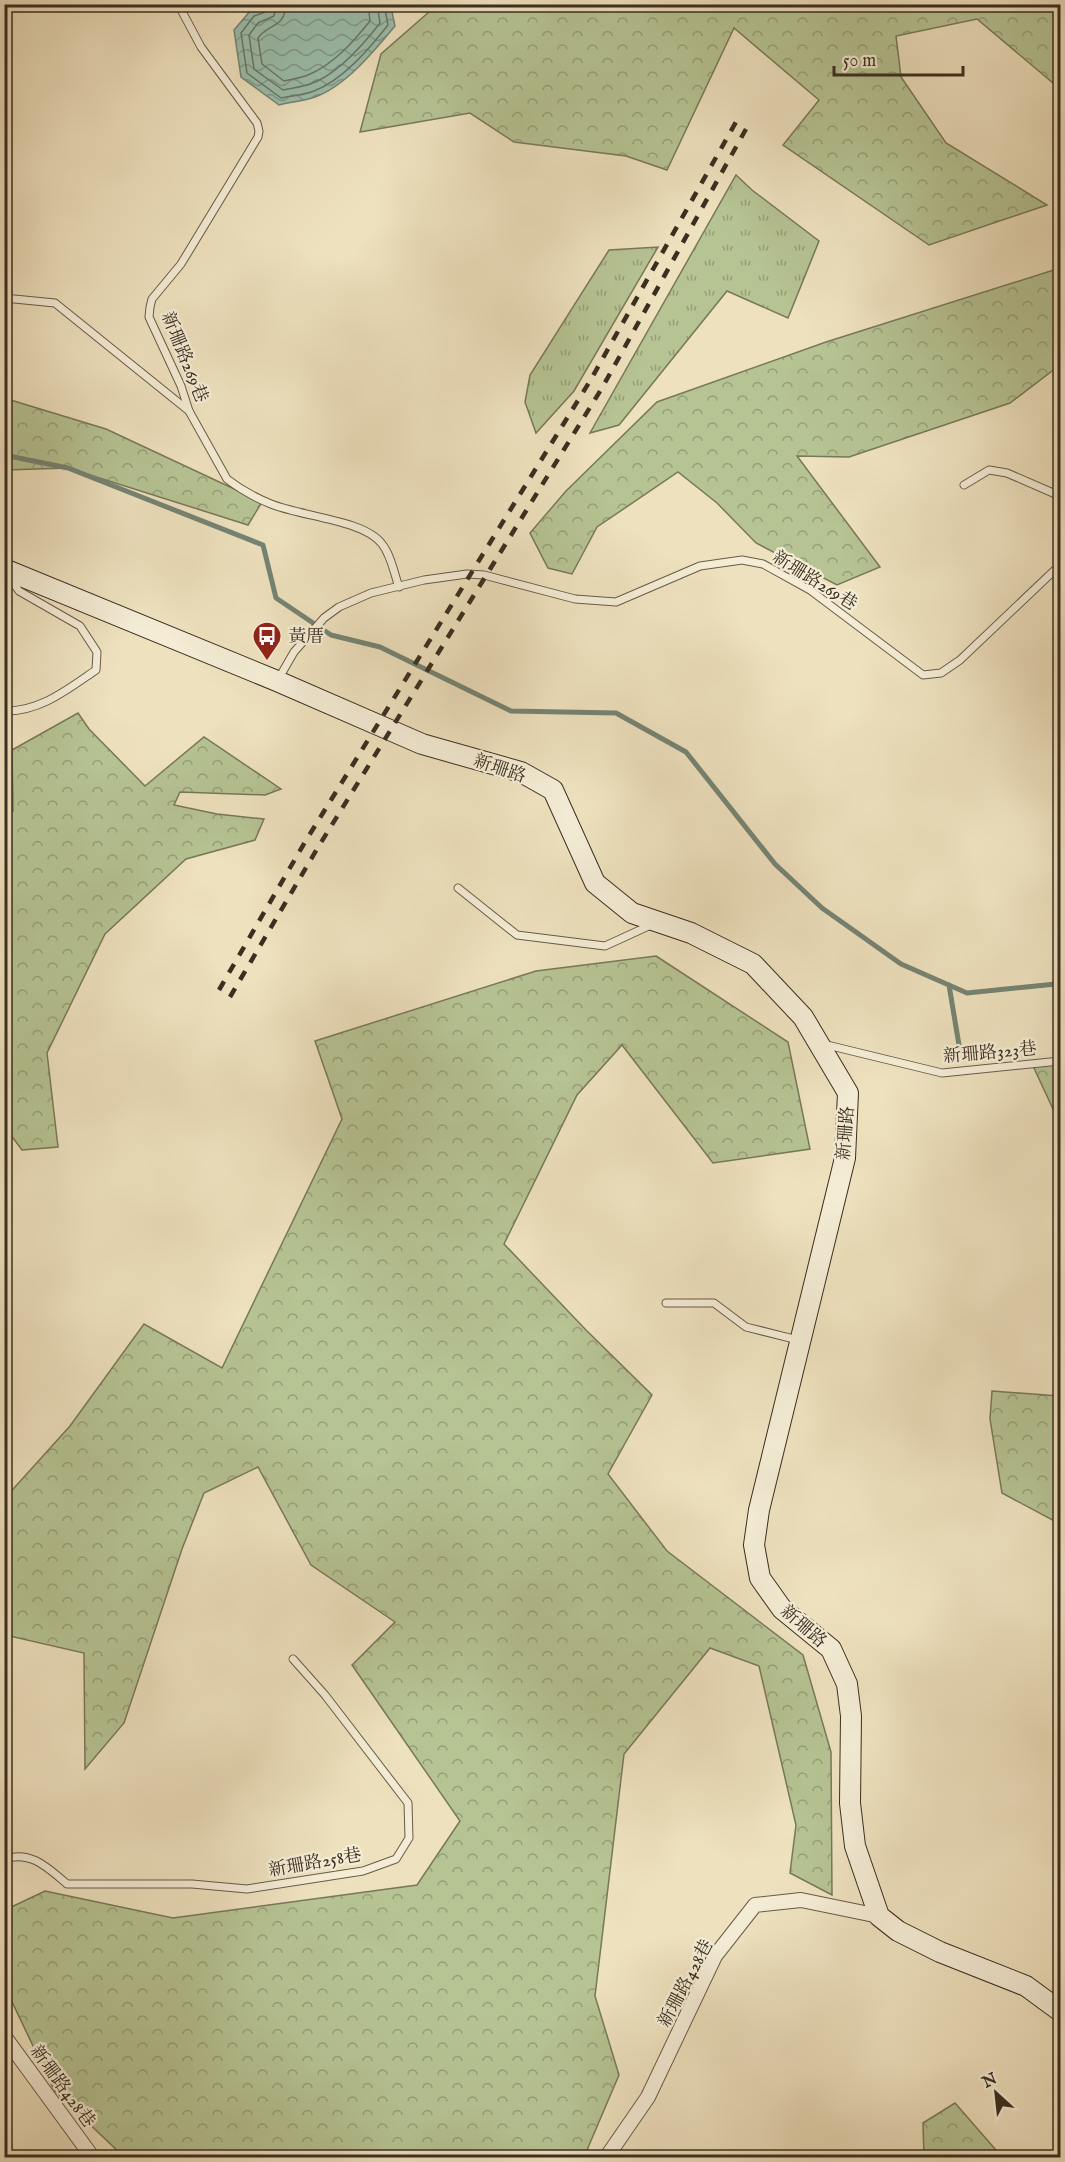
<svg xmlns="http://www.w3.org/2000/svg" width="1065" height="2162" font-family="'IM FELL English','Noto Serif TC',serif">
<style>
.grass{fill:url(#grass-tufts);stroke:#78785a;stroke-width:1.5}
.forest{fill:url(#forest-crowns);stroke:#78785a;stroke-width:1.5}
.water{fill:url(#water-waves);stroke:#758474;stroke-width:1.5}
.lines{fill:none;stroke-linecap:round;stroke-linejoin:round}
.shore{stroke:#6b7666;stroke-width:1.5}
.stream{stroke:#758474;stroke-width:5}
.lane-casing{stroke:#685b48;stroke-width:9}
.street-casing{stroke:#685b48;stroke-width:16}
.secondary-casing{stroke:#3b2e20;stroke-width:22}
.lane{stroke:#f4ecd5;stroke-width:7}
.street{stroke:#f4ecd5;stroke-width:14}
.secondary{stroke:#f4ecd5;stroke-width:20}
.rail{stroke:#3b2e20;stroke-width:4.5;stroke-dasharray:10 10;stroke-linecap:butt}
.labels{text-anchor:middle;stroke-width:4.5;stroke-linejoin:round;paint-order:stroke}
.street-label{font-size:18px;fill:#3b2e20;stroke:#f4ecd5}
.poi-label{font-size:18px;fill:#3b2e20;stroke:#f4ecd5;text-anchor:start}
</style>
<defs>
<pattern id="grass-tufts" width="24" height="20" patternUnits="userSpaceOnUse" patternTransform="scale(1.5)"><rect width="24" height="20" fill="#b6c393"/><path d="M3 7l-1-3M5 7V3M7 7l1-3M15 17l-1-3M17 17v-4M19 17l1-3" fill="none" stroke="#959f78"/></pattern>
<pattern id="forest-crowns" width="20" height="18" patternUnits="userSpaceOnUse" patternTransform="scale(1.5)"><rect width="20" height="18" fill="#b6c393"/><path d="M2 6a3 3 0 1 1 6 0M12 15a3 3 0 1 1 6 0" fill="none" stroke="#959f78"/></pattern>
<pattern id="water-waves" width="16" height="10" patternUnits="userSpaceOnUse" patternTransform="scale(1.5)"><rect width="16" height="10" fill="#9bbeac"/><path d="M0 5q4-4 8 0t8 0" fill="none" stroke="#809b8c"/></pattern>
</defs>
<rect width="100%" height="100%" fill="#eee1be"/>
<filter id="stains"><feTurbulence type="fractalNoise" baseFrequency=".00333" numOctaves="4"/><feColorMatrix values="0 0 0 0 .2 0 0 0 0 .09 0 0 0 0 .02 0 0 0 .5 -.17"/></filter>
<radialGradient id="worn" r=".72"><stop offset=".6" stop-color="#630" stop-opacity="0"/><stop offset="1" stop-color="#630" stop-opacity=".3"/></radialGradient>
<!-- grass -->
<g class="grass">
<polygon points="736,175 752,190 819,241 788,318 727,291 619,425 590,433"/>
<polygon points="658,247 574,391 536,433 525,402 530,375 609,250"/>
</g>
<!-- forest -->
<g class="forest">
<polygon points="437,5 1060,5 1060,89 977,19 896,36 901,77 946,143 1047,205 929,245 783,145 819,100 734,28 667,170 626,156 514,142 470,113 360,132 381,54"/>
<polygon points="1060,268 1060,365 1010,403 849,457 797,456 880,567 837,585 756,543 717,503 678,472 597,527 572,574 548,568 530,533 566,491 657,402 826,342"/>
<polygon points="4,398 106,429 262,502 248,525 68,468 5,470"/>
<polygon points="78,713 89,729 145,786 204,737 281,789 265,795 180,792 174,805 217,814 264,819 255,840 186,859 105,934 47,1053 58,1147 22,1150 4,1126 5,808 13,811 12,750"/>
<polygon points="656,956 788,1042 810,1149 713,1163 622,1045 577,1095 504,1244 586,1330 652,1395 608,1474 667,1551 803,1655 831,1752 832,1895 790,1873 796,1825 759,1666 710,1648 624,1754 595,1996 619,2075 584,2157 124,2157 54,2090 5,1987 5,1910 45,1891 173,1918 417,1885 460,1821 352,1665 395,1622 311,1565 258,1467 204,1493 182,1549 124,1723 85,1769 84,1653 5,1635 5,1498 70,1426 144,1324 222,1368 342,1119 315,1041 536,971"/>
<polygon points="1060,1057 1060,1124 1033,1066"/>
<polygon points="992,1391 1059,1396 1060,1394 1060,1524 1002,1493 990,1419"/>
<polygon points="955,2103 1002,2157 924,2157 923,2123"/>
</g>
<!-- water -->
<path class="water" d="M275,4L378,5L391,7L395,26C375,50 346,86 315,97C304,101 291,102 279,105L241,77L234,30L251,10Z"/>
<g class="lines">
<!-- shore -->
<g class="shore">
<path d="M270,4L268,11L254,16L241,33L247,73L281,98C292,96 304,95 314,91C343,80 369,49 388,25L384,4"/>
<path d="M277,4L274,16L258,23L249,35L254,69L283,90C292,88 302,87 310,84C337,75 363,45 380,23L377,4"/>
<path d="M286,4C285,29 268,23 258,38L262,64L284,81C292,79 301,78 308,75C333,65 354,41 370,21L368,4"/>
</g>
<!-- stream -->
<g class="stream">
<polyline points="4,455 68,468 263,545 276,598 331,635 380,647 511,711 616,713 686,752 775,864 822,908 901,964 967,993 1056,984 1060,980"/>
<polyline points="949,985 960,1051"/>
</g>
<!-- lane casing -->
<g class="lane-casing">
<g id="lane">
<path d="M178,4L201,47L257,123L259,131L258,137L181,264L152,299L150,307L149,317L181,386L189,411L227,479C240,489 256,498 271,504C299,516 365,520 382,544C391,555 394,573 399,587"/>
<polyline points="4,298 55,303 189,411"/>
<polyline points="964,485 989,470 1007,473 1060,496"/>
<polyline points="279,678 294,652 324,618 339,607 371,593 424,580 467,574 484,575 575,599 616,602 700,566 742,560 763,564 810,590 923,675 941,673 960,660 1060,565"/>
<path d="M4,711C40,712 68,689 96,670L97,652L80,626L19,591L9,577"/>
<polyline points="458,888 517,935 605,946 653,924"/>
<polyline points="823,1044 942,1073 1060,1061"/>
<polyline points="666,1303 714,1303 746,1327 798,1340"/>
<path d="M4,1859C31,1850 48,1868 67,1884H192L247,1889L363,1871L396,1859L409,1838L408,1803L325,1695L293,1659"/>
</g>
</g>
<!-- street casing -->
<g class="street-casing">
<g id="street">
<polyline points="4,2036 93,2158"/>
<polyline points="606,2158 648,2097 715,1956 755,1905 801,1900 879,1916"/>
</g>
</g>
<!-- secondary casing -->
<g class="secondary-casing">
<polyline id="secondary" points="4,569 277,681 422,744 521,772 553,790 595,883 632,913 691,933 753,964 803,1017 848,1093 845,1158 759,1510 754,1545 760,1578 782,1609 831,1649 847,1684 851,1716 850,1803 855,1846 879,1916 898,1931 940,1952 1026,1986 1060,2011"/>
</g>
<!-- lane -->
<use href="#lane" class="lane"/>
<!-- street -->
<use href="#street" class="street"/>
<!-- secondary -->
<use href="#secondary" class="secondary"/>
<!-- rail -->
<g class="rail">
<polyline points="219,990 305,842 590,381 736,122"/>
<polyline points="230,997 317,849 602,388 746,129"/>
</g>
</g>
<!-- icons -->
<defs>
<g id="bus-pin" transform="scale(1.5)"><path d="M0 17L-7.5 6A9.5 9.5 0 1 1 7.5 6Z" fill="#8f2418" stroke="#f4ecd5"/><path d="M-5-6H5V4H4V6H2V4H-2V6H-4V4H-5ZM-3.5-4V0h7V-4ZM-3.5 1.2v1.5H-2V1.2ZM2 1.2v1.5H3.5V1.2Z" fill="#fff"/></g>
</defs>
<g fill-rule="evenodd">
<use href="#bus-pin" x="267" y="636"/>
</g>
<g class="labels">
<!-- street labels -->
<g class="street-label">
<text transform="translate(185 357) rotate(68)" y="6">新珊路269巷</text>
<text transform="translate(815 580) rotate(32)" y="6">新珊路269巷</text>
<text transform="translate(500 768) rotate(19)" y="6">新珊路</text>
<text transform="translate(990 1052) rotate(-5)" y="6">新珊路323巷</text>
<text transform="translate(845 1133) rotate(-85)" y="6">新珊路</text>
<text transform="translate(804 1626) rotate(41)" y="6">新珊路</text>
<text transform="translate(315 1862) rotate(-10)" y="6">新珊路258巷</text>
<text transform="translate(685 1983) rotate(-62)" y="6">新珊路428巷</text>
<text transform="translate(63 2086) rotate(54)" y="6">新珊路428巷</text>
</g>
<!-- poi labels -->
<g class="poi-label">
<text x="288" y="642">黃厝</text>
</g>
</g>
<!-- margin -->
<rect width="1065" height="2162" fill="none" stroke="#eee1be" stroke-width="24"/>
<rect x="6" y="6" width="1053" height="2150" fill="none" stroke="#3b2e20" stroke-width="3"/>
<rect x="12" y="12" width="1041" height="2138" fill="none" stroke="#3b2e20" stroke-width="1.5"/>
<!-- north arrow -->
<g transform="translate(996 2093) rotate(333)" stroke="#f4ecd5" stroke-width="4.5" paint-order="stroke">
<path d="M0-4.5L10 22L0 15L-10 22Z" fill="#3b2e20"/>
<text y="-9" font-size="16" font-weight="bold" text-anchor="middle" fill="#3b2e20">N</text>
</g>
<!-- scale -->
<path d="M834 66v9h129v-9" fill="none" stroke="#3b2e20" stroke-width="3"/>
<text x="843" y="66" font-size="18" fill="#3b2e20" stroke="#f4ecd5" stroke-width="4.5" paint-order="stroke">50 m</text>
<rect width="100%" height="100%" filter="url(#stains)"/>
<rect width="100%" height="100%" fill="url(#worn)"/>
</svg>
